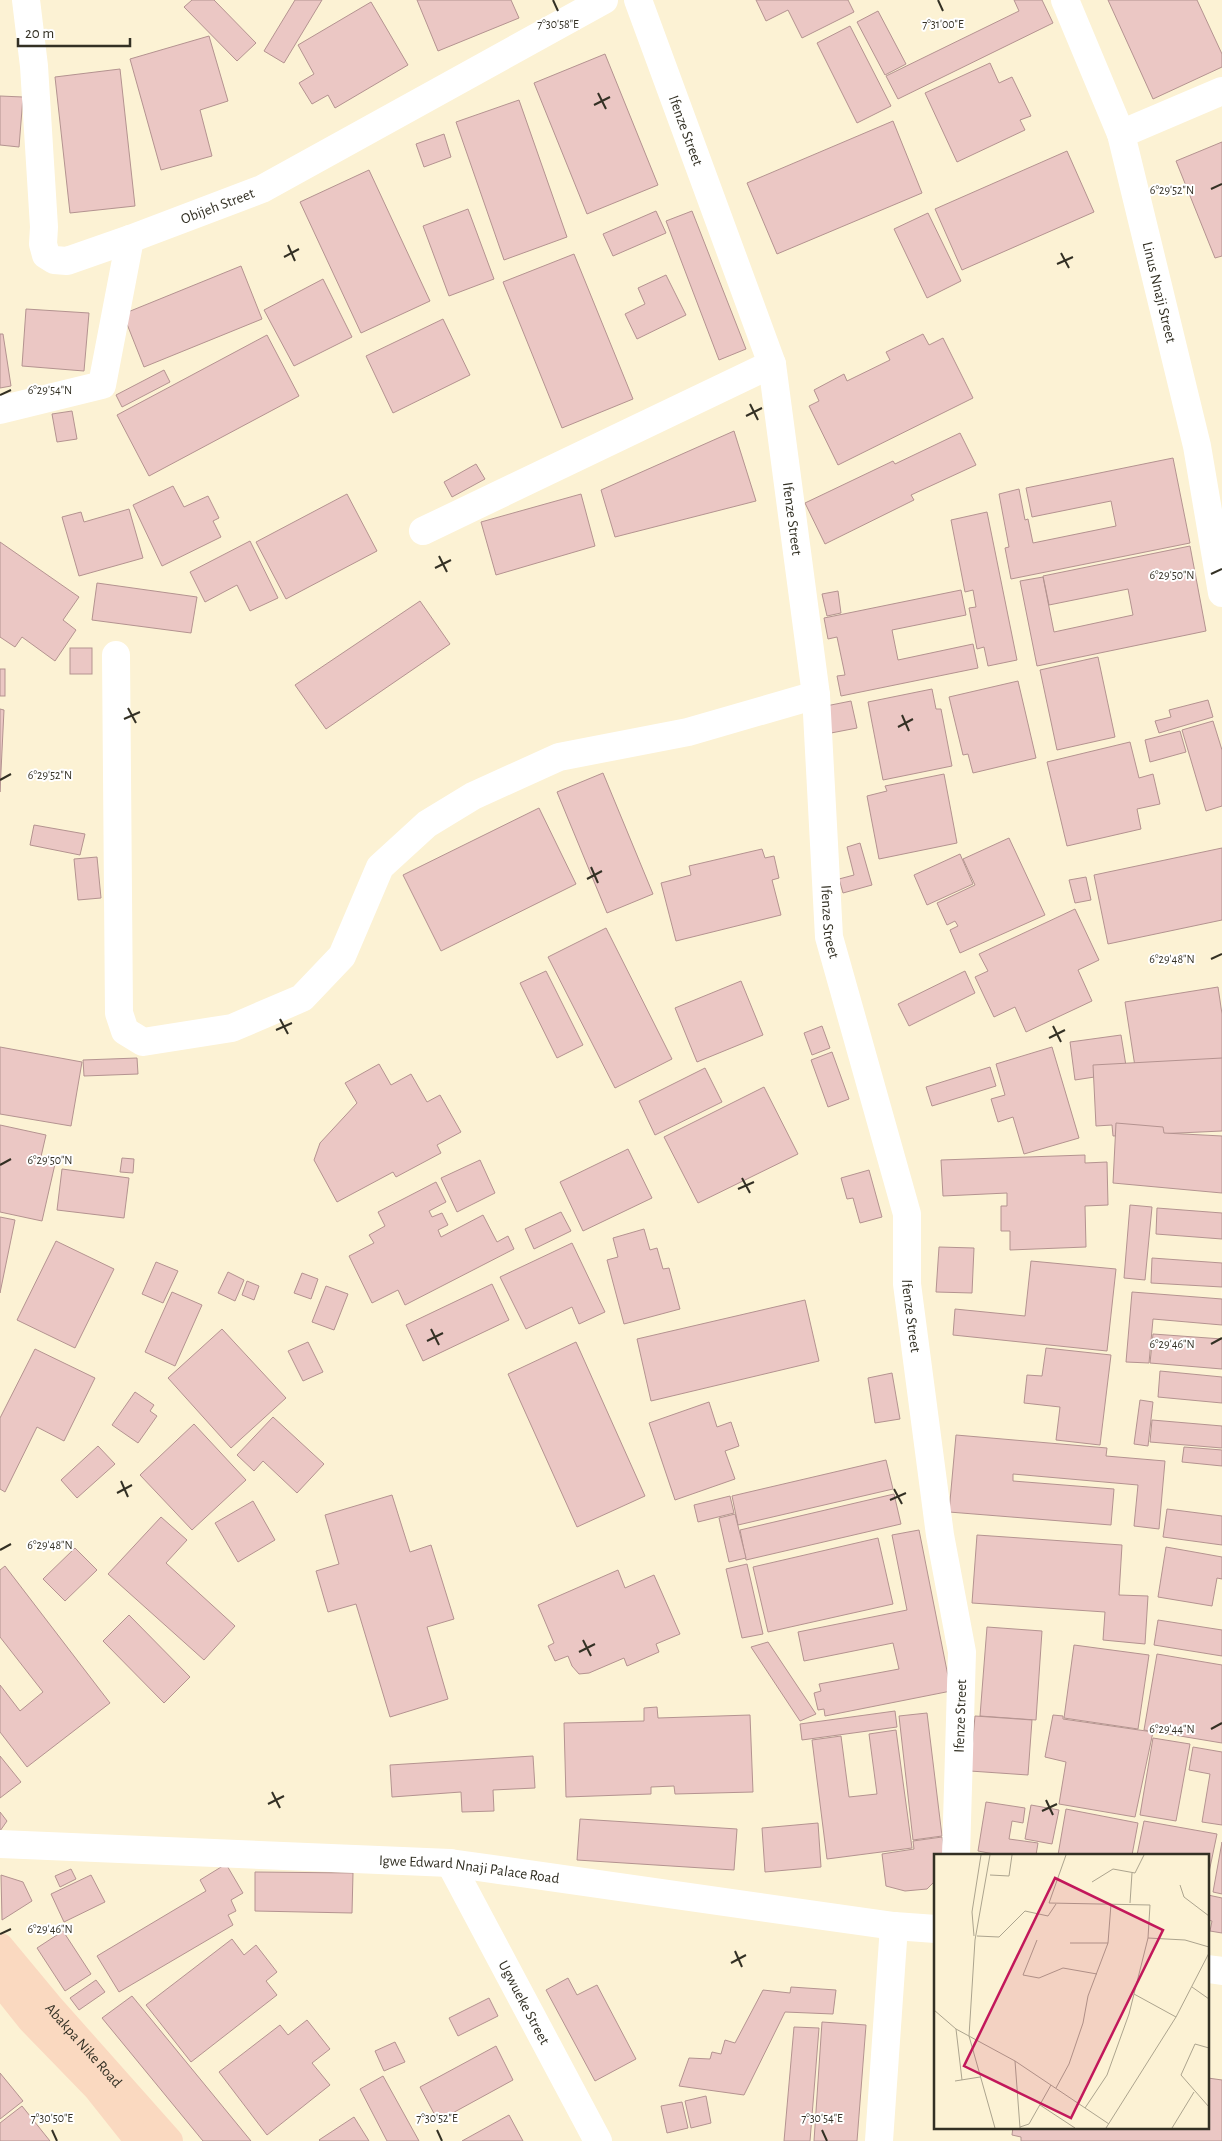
<svg xmlns="http://www.w3.org/2000/svg" width="1222" height="2141" font-family="'Alegreya Sans',sans-serif">
<style>
.building{fill:#ebc7c4;stroke:#b49390}
.lines{fill:none;stroke-linecap:round;stroke-linejoin:round}
.minor{stroke:#fff;stroke-width:28}
.primary{stroke:#fad9c0;stroke-width:28}
.ticks{fill:none;stroke:#333024;stroke-width:2}
.labels{text-anchor:middle;stroke-width:4;stroke-linejoin:round;paint-order:stroke}
.street-label{font-size:15px;fill:#333024;stroke:#fff}
.inset-road{fill:none;stroke:#aca48e;stroke-width:1}
.view{fill:#c2185b;fill-opacity:0.15;stroke:#c2185b;stroke-width:2.5}
.inset-edge{fill:none;stroke:#333024;stroke-width:2.5}
.ticks-label{font-size:12px;text-anchor:middle;fill:#333024;stroke:#fff;stroke-width:4;stroke-linejoin:round;paint-order:stroke}
</style>
<rect width="100%" height="100%" fill="#fcf2d4"/>
<!-- building -->
<g class="building">
<polygon points="192,0 214,0 256,43 237,61 184,7"/>
<polygon points="295,0 322,0 284,63 264,51"/>
<polygon points="417,0 511,0 519,18 438,51"/>
<polygon points="756,0 848,0 854,12 802,38 788,10 766,21"/>
<polygon points="1014,0 1042,0 1053,23 898,99 886,76 1019,11"/>
<polygon points="1108,0 1197,0 1222,54 1222,67 1153,99"/>
<polygon points="371,2 408,65 335,108 328,95 312,104 299,83 314,74 298,45"/>
<polygon points="878,11 906,64 885,75 857,22"/>
<polygon points="850,26 891,106 857,123 817,43"/>
<polygon points="209,36 228,101 200,110 212,156 161,170 130,59"/>
<polygon points="605,54 658,185 587,214 534,83"/>
<polygon points="990,63 999,83 1012,77 1031,116 1020,120 1025,130 957,162 925,93"/>
<polygon points="120,69 135,206 70,213 55,77"/>
<polygon points="0,96 23,97 19,147 0,145"/>
<polygon points="519,100 567,237 504,260 456,122"/>
<polygon points="893,121 922,193 777,254 747,183"/>
<polygon points="444,134 451,157 424,167 416,144"/>
<polygon points="1222,142 1222,256 1215,258 1176,161"/>
<polygon points="1067,151 1094,212 962,270 935,209"/>
<polygon points="369,170 430,301 361,333 300,202"/>
<polygon points="468,209 494,279 449,296 423,226"/>
<polygon points="656,211 666,233 613,256 603,234"/>
<polygon points="692,211 746,349 719,360 666,221"/>
<polygon points="928,213 961,281 927,298 894,229"/>
<polygon points="574,254 633,399 562,428 503,282"/>
<polygon points="241,266 262,319 144,367 123,314"/>
<polygon points="666,275 686,315 637,339 625,314 645,304 638,288"/>
<polygon points="323,279 352,337 294,366 264,310"/>
<polygon points="26,309 89,313 84,371 22,366"/>
<polygon points="443,319 470,375 393,413 366,356"/>
<polygon points="0,334 3,334 11,386 0,388"/>
<polygon points="923,334 929,345 943,338 973,398 838,465 809,406 819,401 814,390 844,374 847,381 890,360 886,352"/>
<polygon points="267,335 299,396 149,476 117,415"/>
<polygon points="164,370 170,382 122,407 116,395"/>
<polygon points="72,411 77,439 57,442 52,414"/>
<polygon points="734,431 756,501 615,537 601,490"/>
<polygon points="960,433 976,465 911,495 914,500 825,544 805,503 893,461 895,464"/>
<polygon points="1173,458 1190,543 1011,579 1005,548 1009,547 999,494 1019,489 1025,520 1028,519 1033,543 1116,526 1111,501 1032,517 1026,488"/>
<polygon points="476,464 485,479 452,497 444,482"/>
<polygon points="173,486 184,507 208,496 219,518 213,521 221,537 162,566 133,505"/>
<polygon points="347,494 377,551 286,599 256,542"/>
<polygon points="581,494 595,546 496,575 481,522"/>
<polygon points="129,509 143,558 79,576 62,517 81,512 84,522"/>
<polygon points="987,512 1017,660 988,666 984,647 977,649 969,608 976,607 973,590 965,592 951,520"/>
<polygon points="250,541 278,598 250,611 237,585 205,602 190,572"/>
<polygon points="0,542 79,597 63,620 76,630 55,661 22,637 15,647 0,637"/>
<polygon points="1190,546 1206,631 1037,666 1020,581 1043,577 1054,632 1133,615 1128,589 1049,605 1043,576"/>
<polygon points="97,583 197,597 191,633 92,620"/>
<polygon points="961,590 966,615 892,630 898,660 973,644 978,668 841,696 837,676 845,675 837,637 828,639 824,618"/>
<polygon points="838,591 841,613 827,616 822,594"/>
<polygon points="420,601 450,644 326,729 295,685"/>
<rect x="70" y="648" width="22" height="26"/>
<polygon points="1098,657 1115,737 1057,750 1040,670"/>
<rect x="0" y="669" width="5" height="27"/>
<polygon points="1018,681 1036,758 973,773 968,754 963,755 949,697"/>
<polygon points="932,689 936,709 941,709 952,766 883,780 868,702"/>
<polygon points="1208,700 1213,717 1159,733 1155,721 1171,717 1169,710"/>
<polygon points="851,701 857,728 831,733 826,706"/>
<polygon points="0,709 4,710 0,792"/>
<polygon points="1213,721 1222,750 1222,806 1206,811 1182,730"/>
<polygon points="1180,731 1186,752 1150,762 1145,740"/>
<polygon points="1130,742 1139,778 1153,774 1160,804 1137,809 1141,829 1067,846 1047,762"/>
<polygon points="603,773 653,894 607,913 557,792"/>
<polygon points="944,774 957,843 879,859 867,796 887,791 885,786"/>
<polygon points="539,808 576,884 441,951 403,875"/>
<polygon points="34,825 85,834 80,855 30,845"/>
<polygon points="1009,838 1045,915 960,953 950,930 958,926 955,921 947,925 937,903 975,885 963,859"/>
<polygon points="860,843 872,885 843,893 839,879 854,875 847,847"/>
<polygon points="1222,848 1222,920 1108,944 1094,875"/>
<polygon points="762,849 765,858 774,856 779,878 772,880 781,915 676,941 661,883 691,875 689,866"/>
<polygon points="960,854 973,884 927,905 914,875"/>
<polygon points="97,857 101,898 78,900 74,859"/>
<polygon points="1086,877 1091,900 1075,903 1069,880"/>
<polygon points="1075,909 1099,960 1078,970 1092,1001 1026,1032 1015,1007 994,1017 975,977 988,971 979,954"/>
<polygon points="606,928 672,1059 615,1088 548,957"/>
<polygon points="546,971 583,1045 557,1058 520,983"/>
<polygon points="965,971 975,993 909,1026 898,1004"/>
<polygon points="741,981 763,1035 697,1062 675,1008"/>
<polygon points="1218,987 1222,1014 1222,1059 1136,1073 1125,1002"/>
<polygon points="822,1026 830,1048 812,1055 804,1033"/>
<polygon points="1121,1035 1127,1072 1075,1080 1070,1042"/>
<polygon points="0,1047 82,1062 71,1126 0,1114"/>
<polygon points="1052,1047 1079,1138 1024,1154 1013,1117 998,1122 991,1099 1005,1095 996,1064"/>
<polygon points="832,1052 849,1099 828,1107 811,1060"/>
<polygon points="137,1058 138,1074 84,1076 83,1060"/>
<polygon points="1222,1058 1222,1131 1113,1136 1112,1125 1096,1126 1093,1065"/>
<polygon points="379,1064 391,1085 411,1074 427,1102 440,1095 461,1132 437,1145 441,1153 396,1177 393,1172 337,1202 314,1160 320,1143 357,1103 345,1083"/>
<polygon points="990,1067 996,1086 932,1106 926,1087"/>
<polygon points="705,1068 722,1102 655,1135 639,1101"/>
<polygon points="764,1087 798,1154 698,1203 664,1137"/>
<polygon points="1116,1123 1163,1127 1164,1133 1222,1136 1222,1193 1113,1183"/>
<polygon points="0,1125 46,1135 40,1161 55,1164 42,1221 0,1212"/>
<polygon points="628,1149 652,1198 583,1231 560,1182"/>
<polygon points="1085,1155 1085,1163 1107,1162 1108,1205 1085,1206 1086,1247 1010,1250 1010,1231 1001,1231 1001,1206 1007,1206 1007,1193 943,1196 941,1160"/>
<polygon points="122,1158 134,1159 133,1173 120,1172"/>
<polygon points="480,1160 495,1193 457,1212 441,1178"/>
<polygon points="62,1169 129,1178 124,1218 57,1210"/>
<polygon points="869,1170 882,1217 860,1223 853,1198 847,1199 841,1178"/>
<polygon points="436,1182 446,1202 429,1211 432,1217 442,1213 448,1225 438,1230 441,1237 483,1215 497,1242 508,1236 514,1249 405,1305 398,1290 372,1303 349,1256 374,1243 369,1235 385,1226 378,1212"/>
<polygon points="1130,1205 1152,1207 1145,1280 1124,1278"/>
<polygon points="1157,1208 1222,1213 1222,1239 1156,1234"/>
<polygon points="561,1212 571,1231 534,1249 525,1229"/>
<polygon points="0,1217 15,1220 0,1293"/>
<polygon points="644,1229 650,1250 657,1248 663,1269 669,1268 680,1309 624,1324 607,1260 618,1257 613,1238"/>
<polygon points="56,1241 114,1269 75,1348 17,1320"/>
<polygon points="572,1243 605,1312 579,1324 572,1307 526,1329 500,1277"/>
<polygon points="939,1247 974,1248 972,1293 936,1292"/>
<polygon points="1152,1258 1222,1263 1222,1287 1151,1283"/>
<polygon points="1031,1261 1116,1269 1107,1351 953,1335 955,1309 1025,1316"/>
<polygon points="156,1262 178,1271 163,1303 142,1294"/>
<polygon points="228,1272 244,1280 235,1301 218,1293"/>
<polygon points="302,1273 318,1279 311,1299 294,1293"/>
<polygon points="247,1281 259,1286 254,1300 242,1295"/>
<polygon points="492,1284 509,1320 423,1361 406,1325"/>
<polygon points="326,1286 348,1294 334,1330 312,1322"/>
<polygon points="172,1292 202,1305 175,1366 145,1352"/>
<polygon points="1132,1292 1222,1299 1222,1325 1153,1319 1149,1363 1126,1362"/>
<polygon points="805,1300 819,1361 651,1401 637,1339"/>
<polygon points="222,1329 286,1398 231,1448 168,1378"/>
<polygon points="1153,1334 1222,1339 1222,1369 1150,1363"/>
<polygon points="308,1342 323,1372 303,1381 288,1351"/>
<polygon points="576,1342 645,1496 577,1527 508,1374"/>
<polygon points="1046,1348 1111,1355 1100,1445 1056,1440 1060,1407 1024,1403 1027,1375 1042,1376"/>
<polygon points="35,1349 95,1378 64,1441 37,1427 5,1492 0,1489 0,1418"/>
<polygon points="1160,1371 1222,1377 1222,1403 1158,1397"/>
<polygon points="892,1373 900,1419 875,1423 868,1378"/>
<polygon points="135,1392 154,1405 150,1411 157,1416 138,1443 112,1425"/>
<polygon points="1140,1400 1153,1402 1148,1446 1134,1444"/>
<polygon points="709,1402 717,1427 731,1422 739,1446 725,1451 735,1479 675,1500 649,1423"/>
<polygon points="273,1417 324,1464 297,1493 263,1461 254,1471 237,1455"/>
<polygon points="1152,1420 1222,1426 1222,1448 1150,1442"/>
<polygon points="194,1424 246,1480 192,1530 140,1475"/>
<polygon points="956,1435 1107,1448 1106,1456 1165,1461 1159,1529 1134,1526 1138,1485 1013,1474 1013,1481 1114,1489 1111,1525 949,1512"/>
<polygon points="98,1446 115,1464 77,1498 61,1480"/>
<polygon points="1184,1447 1222,1450 1222,1466 1182,1462"/>
<polygon points="886,1460 893,1489 738,1525 732,1496"/>
<polygon points="894,1494 901,1524 746,1560 740,1530"/>
<polygon points="392,1495 410,1552 431,1545 454,1619 427,1627 448,1699 390,1717 356,1604 328,1612 316,1571 339,1564 325,1515"/>
<polygon points="730,1496 734,1513 698,1522 694,1505"/>
<polygon points="253,1501 275,1540 238,1562 215,1523"/>
<polygon points="1167,1509 1222,1516 1222,1545 1163,1537"/>
<polygon points="735,1514 746,1558 729,1562 719,1518"/>
<polygon points="161,1517 187,1540 166,1563 235,1626 204,1660 108,1574"/>
<polygon points="919,1530 951,1691 825,1716 824,1709 818,1710 814,1693 821,1691 819,1684 899,1669 893,1643 804,1661 798,1632 907,1610 892,1535"/>
<polygon points="977,1535 1122,1545 1119,1595 1148,1596 1145,1644 1103,1640 1105,1612 972,1603"/>
<polygon points="878,1538 893,1604 768,1632 753,1567"/>
<polygon points="1166,1547 1222,1557 1222,1579 1217,1578 1212,1606 1158,1597"/>
<polygon points="75,1548 97,1570 65,1601 43,1579"/>
<polygon points="747,1564 763,1634 742,1638 726,1569"/>
<polygon points="5,1566 110,1703 27,1767 0,1732 0,1685 20,1711 43,1692 0,1637 0,1570"/>
<polygon points="618,1570 625,1588 654,1575 680,1634 656,1644 659,1652 627,1666 624,1658 589,1673 579,1674 572,1666 568,1656 555,1661 548,1646 554,1643 538,1605"/>
<polygon points="129,1615 190,1677 164,1703 103,1641"/>
<polygon points="1158,1620 1222,1630 1222,1656 1154,1645"/>
<polygon points="987,1627 1042,1631 1036,1720 980,1716"/>
<polygon points="768,1642 816,1714 800,1721 751,1647"/>
<polygon points="1074,1645 1149,1655 1138,1729 1064,1718"/>
<polygon points="1157,1654 1222,1665 1222,1743 1144,1730"/>
<polygon points="657,1707 658,1718 750,1715 753,1792 675,1794 674,1786 651,1787 651,1794 566,1797 564,1723 644,1721 644,1708"/>
<polygon points="895,1711 897,1727 802,1740 800,1724"/>
<polygon points="927,1713 942,1836 913,1840 899,1716"/>
<polygon points="1053,1715 1063,1716 1063,1719 1153,1732 1135,1817 1059,1804 1066,1762 1045,1757"/>
<polygon points="975,1716 1032,1720 1028,1775 970,1771"/>
<polygon points="896,1730 912,1848 827,1859 812,1740 841,1736 849,1797 877,1794 869,1734"/>
<polygon points="1153,1738 1190,1744 1176,1821 1140,1815"/>
<polygon points="1193,1747 1222,1752 1222,1825 1202,1822 1210,1774 1189,1770"/>
<polygon points="0,1756 21,1782 0,1798"/>
<polygon points="533,1756 535,1788 493,1790 494,1811 462,1812 461,1792 392,1797 390,1765"/>
<polygon points="986,1802 1025,1808 1023,1823 1012,1821 1009,1839 1038,1843 1036,1855 999,1855 978,1851"/>
<polygon points="1031,1805 1059,1810 1052,1844 1025,1839"/>
<polygon points="1066,1809 1138,1823 1132,1855 1058,1855"/>
<polygon points="0,1812 7,1821 0,1831"/>
<polygon points="580,1819 737,1829 734,1870 577,1860"/>
<polygon points="1144,1821 1217,1834 1208,1877 1208,1855 1137,1855"/>
<polygon points="818,1823 821,1867 765,1872 762,1828"/>
<polygon points="942,1837 945,1855 936,1855 936,1880 927,1889 905,1891 886,1886 882,1854 914,1849 913,1841"/>
<polygon points="1222,1842 1222,1894 1213,1892"/>
<polygon points="226,1864 243,1893 231,1900 236,1911 228,1915 233,1925 119,1992 97,1956 206,1891 200,1880"/>
<polygon points="71,1869 76,1879 60,1887 55,1876"/>
<polygon points="255,1872 353,1873 352,1913 255,1911"/>
<polygon points="1,1875 23,1882 32,1901 2,1920"/>
<polygon points="91,1875 105,1902 64,1922 51,1894"/>
<polygon points="1208,1895 1222,1898 1222,1933 1210,1931 1212,1921 1208,1920"/>
<polygon points="63,1931 91,1974 65,1991 37,1948"/>
<polygon points="232,1939 244,1955 256,1945 277,1972 266,1981 277,1995 191,2062 146,2005"/>
<polygon points="568,1978 577,1995 597,1985 636,2059 595,2081 546,1990"/>
<polygon points="96,1980 105,1992 79,2010 70,1998"/>
<polygon points="791,1987 836,1990 833,2014 785,2012 744,2095 679,2086 689,2058 710,2059 712,2052 721,2054 725,2040 735,2043 763,1990 790,1993"/>
<polygon points="132,1996 251,2141 203,2141 102,2018"/>
<polygon points="489,1998 498,2016 458,2036 449,2018"/>
<polygon points="307,2020 330,2049 312,2063 330,2085 267,2135 219,2072 280,2025 288,2035"/>
<polygon points="822,2022 866,2025 857,2141 814,2141"/>
<polygon points="794,2027 819,2028 810,2141 784,2141"/>
<polygon points="395,2042 405,2062 384,2071 375,2051"/>
<polygon points="496,2046 513,2080 438,2121 420,2087"/>
<polygon points="0,2073 23,2101 0,2119"/>
<polygon points="383,2076 419,2141 387,2141 360,2089"/>
<polygon points="1208,2078 1222,2080 1222,2141 1021,2141 1021,2137 1012,2135 1013,2127 1208,2127"/>
<polygon points="706,2096 711,2123 691,2128 685,2101"/>
<polygon points="682,2102 688,2128 667,2133 661,2106"/>
<polygon points="22,2106 50,2141 0,2141 0,2123"/>
<polygon points="509,2115 523,2141 462,2141"/>
<polygon points="354,2117 369,2141 320,2141 319,2140"/>
</g>
<g class="lines">
<!-- minor -->
<g class="minor">
<path id="s1" d="M26,0L34,66L44,227L43,244L46,255L54,260L67,261L130,239L262,189L604,0"/>
<path id="s2" d="M638,0L772,364L816,695L829,937L907,1214V1284L940,1535L962,1652L956,1855"/>
<path id="s3" d="M1065,0L1121,134L1197,446L1222,593"/>
<polyline points="1121,134 1222,91"/>
<polyline points="0,410 102,385 130,239"/>
<polyline points="423,531 772,364"/>
<polyline points="116,655 119,1013 125,1031 143,1042 232,1028 302,998 342,956 380,867 427,824 473,796 559,757 688,732 816,695"/>
<path id="s4" d="M0,1844L450,1863L894,1926L936,1929"/>
<path id="s5" d="M450,1863L598,2141"/>
<polyline points="1208,1969 1222,1971"/>
<polyline points="879,2141 894,1926"/>
</g>
<!-- primary -->
<g class="primary">
<path id="s6" d="M0,1947L49,2006L169,2141"/>
<polyline points="0,1981 31,2020 97,2088 139,2141"/>
</g>
</g>
<!-- ticks -->
<path class="ticks" d="M553,0L558,11M938,0L943,11M598,93L606,109M594,105L610,97M1211,189L1222,184M288,245L295,261M1061,253L1069,268M284,257L299,249M1057,264L1073,257M0,395L11,390M750,404L758,420M746,416L762,408M439,556L447,572M435,568L451,560M1211,574L1222,569M128,708L136,723M902,715L909,731M124,719L140,712M898,727L913,719M0,780L11,774M591,867L598,883M587,879L602,871M1211,959L1222,954M280,1019L288,1034M1053,1026L1061,1042M276,1030L292,1023M1049,1038L1065,1030M0,1165L11,1159M742,1178L750,1193M738,1189L754,1182M431,1329L439,1345M427,1341L443,1333M1211,1344L1222,1338M121,1481L128,1497M894,1489L902,1504M117,1493L132,1485M890,1500L906,1493M0,1550L11,1544M583,1640L591,1656M579,1652L595,1644M1211,1729L1222,1723M272,1792L280,1808M1046,1800L1053,1815M268,1804L284,1796M1042,1811L1057,1804M0,1934L11,1929M735,1951L742,1967M731,1963L746,1955M52,2130L57,2141M437,2130L442,2141M822,2130L827,2141"/>
<g class="labels">
<!-- street labels -->
<g class="street-label">
<text dy="5" stroke="none"><textPath href="#s2" startOffset="139">Ifenze Street</textPath></text>
<text dy="5" stroke="none"><textPath href="#s1" startOffset="439">Obijeh Street</textPath></text>
<text dy="5" stroke="none"><textPath href="#s3" startOffset="308">Linus Nnaji Street</textPath></text>
<text dy="5" stroke="none"><textPath href="#s2" startOffset="544">Ifenze Street</textPath></text>
<text dy="5" stroke="none"><textPath href="#s2" startOffset="949">Ifenze Street</textPath></text>
<text dy="5" stroke="none"><textPath href="#s2" startOffset="1354">Ifenze Street</textPath></text>
<text transform="translate(960 1716) rotate(-88)" y="5">Ifenze Street</text>
<text dy="5" stroke="none"><textPath href="#s4" startOffset="470">Igwe Edward Nnaji Palace Road</textPath></text>
<text dy="5" stroke="none"><textPath href="#s5" startOffset="158">Ugwueke Street</textPath></text>
<text dy="5" stroke="none"><textPath href="#s6" startOffset="129">Abakpa Nike Road</textPath></text>
</g>
</g>
<!-- overview -->
<g transform="translate(934 1854)">
<rect width="275" height="275" fill="#fcf2d4"/>
<path class="inset-road" d="M56,1L41,86L35,182L61,274M132,1L115,49L216,51L214,84L195,160L173,221L151,254M56,21L75,22L78,1M158,28L179,15L201,19L210,1M246,31L250,43L275,62M196,49L198,19M40,82L38,58L47,1M43,82L65,83L91,57L114,62L122,50M214,84L251,86L275,93M103,86L89,121L105,124L129,114L163,120M136,89H174M258,133L275,145M200,140L242,163M0,156L22,175L81,207L175,270M22,175L28,226M275,194L261,190L247,221L275,253M81,207L86,274M21,227L46,223M122,234L135,210L149,169L154,142L174,89L177,50M106,251L141,274M86,273L95,270L117,231M172,274L242,163L275,99M238,274L260,238"/>
<path class="view" d="M121,24L229,76L137,264L30,212Z"/>
<rect width="275" height="275" class="inset-edge"/>
</g>
<g class="ticks-label">
<text x="558" y="28">7°30'58"E</text>
<text x="943" y="28">7°31'00"E</text>
<text x="1172" y="194">6°29'52"N</text>
<text x="50" y="394">6°29'54"N</text>
<text x="1172" y="579">6°29'50"N</text>
<text x="50" y="779">6°29'52"N</text>
<text x="1172" y="963">6°29'48"N</text>
<text x="50" y="1164">6°29'50"N</text>
<text x="1172" y="1348">6°29'46"N</text>
<text x="50" y="1549">6°29'48"N</text>
<text x="1172" y="1733">6°29'44"N</text>
<text x="50" y="1933">6°29'46"N</text>
<text x="52" y="2122">7°30'50"E</text>
<text x="437" y="2122">7°30'52"E</text>
<text x="822" y="2122">7°30'54"E</text>
</g>
<!-- scale -->
<path d="M18 38v8h112v-8" fill="none" stroke="#333024" stroke-width="2.5"/>
<text x="25" y="38" font-size="15" fill="#333024" stroke="#ffffff" stroke-width="4" paint-order="stroke">20 m</text>
</svg>
